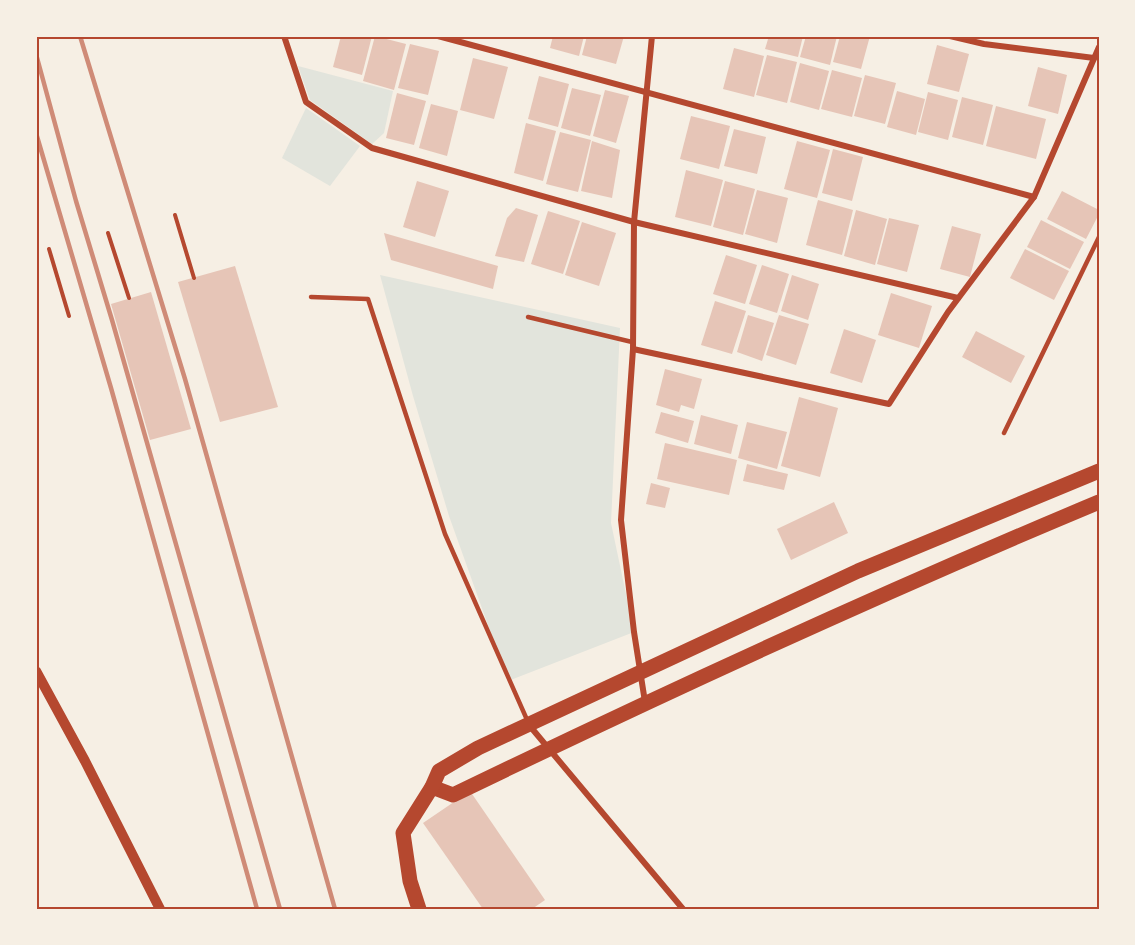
<svg xmlns="http://www.w3.org/2000/svg" width="1135" height="945" font-family="Karla,sans-serif">
<style>
.green{fill:#e2e4dc}
.building{fill:#e6c5b7}
.lines{fill:none;stroke-linecap:round;stroke-linejoin:round}
.path{stroke:#b5482f;stroke-width:4}
.service{stroke:#b5482f;stroke-width:4.5}
.minor{stroke:#b5482f;stroke-width:6}
.tertiary{stroke:#b5482f;stroke-width:10}
.primary{stroke:#b5482f;stroke-width:15}
.rail{stroke:#cf8b77;stroke-width:4.5}
.neatline{fill:none;stroke:#b5482f;stroke-width:2}
</style>
<rect width="100%" height="100%" fill="#f6efe4"/>
<!-- green -->
<g class="green">
<polygon points="298,66 393,91 384,133 372,144 310,100"/>
<polygon points="306,108 360,146 330,186 282,158"/>
<polygon points="380,275 620,328 611,523 634,632 508,681 449,516 413,396"/>
</g>
<!-- building -->
<g class="building">
<polygon points="341,36 372,36 362,75 333,67"/>
<polygon points="375,36 406,44 394,90 363,81"/>
<polygon points="553,36 584,36 579,56 550,48"/>
<polygon points="587,36 624,36 616,64 582,55"/>
<polygon points="769,36 803,36 798,57 765,49"/>
<polygon points="806,36 837,36 830,65 800,57"/>
<polygon points="840,36 870,36 861,69 833,62"/>
<polygon points="410,44 439,51 428,95 398,88"/>
<polygon points="937,45 969,54 959,92 927,84"/>
<polygon points="734,48 764,56 754,97 723,89"/>
<polygon points="767,55 797,62 787,103 756,95"/>
<polygon points="473,58 508,67 494,119 460,110"/>
<polygon points="800,63 829,71 819,110 790,102"/>
<polygon points="1038,67 1067,75 1058,114 1028,106"/>
<polygon points="832,70 862,78 852,117 821,109"/>
<polygon points="865,75 896,83 885,124 854,116"/>
<polygon points="539,76 569,84 558,127 528,119"/>
<polygon points="572,88 601,95 590,136 561,128"/>
<polygon points="605,90 629,96 616,143 593,136"/>
<polygon points="897,91 925,99 916,135 887,127"/>
<polygon points="928,92 958,100 948,140 918,132"/>
<polygon points="397,93 426,101 414,145 386,138"/>
<polygon points="962,97 993,105 983,145 952,137"/>
<polygon points="431,104 458,111 447,156 419,148"/>
<polygon points="996,106 1046,119 1036,159 986,146"/>
<polygon points="691,116 730,126 719,169 680,159"/>
<polygon points="526,123 556,131 543,181 514,173"/>
<polygon points="734,129 766,137 757,174 724,166"/>
<polygon points="560,132 591,140 578,192 546,184"/>
<polygon points="592,141 620,150 612,198 581,191"/>
<polygon points="797,141 830,150 817,198 784,189"/>
<polygon points="833,149 863,157 852,201 822,193"/>
<polygon points="686,170 723,180 711,226 675,217"/>
<polygon points="417,181 449,191 435,237 403,227"/>
<polygon points="725,181 755,189 743,235 713,227"/>
<polygon points="757,190 788,198 777,243 745,234"/>
<polygon points="1062,191 1099,210 1099,214 1086,239 1047,219"/>
<polygon points="818,200 853,210 842,255 806,245"/>
<polygon points="516,208 538,215 524,262 495,256 507,218"/>
<polygon points="856,210 887,219 875,265 844,256"/>
<polygon points="548,211 580,221 563,274 531,264"/>
<polygon points="889,218 919,225 907,272 877,264"/>
<polygon points="1041,220 1084,242 1070,269 1027,247"/>
<polygon points="582,222 616,233 599,286 565,275"/>
<polygon points="952,226 981,234 970,277 940,269"/>
<polygon points="384,233 498,266 493,289 391,260"/>
<polygon points="1025,249 1069,271 1054,300 1010,278"/>
<polygon points="726,255 757,265 745,304 713,294"/>
<polygon points="762,265 789,274 777,313 749,304"/>
<polygon points="235,266 278,407 220,422 178,282"/>
<polygon points="792,275 819,284 808,320 781,311"/>
<polygon points="151,292 191,429 150,440 111,304"/>
<polygon points="891,293 932,306 919,348 878,335"/>
<polygon points="715,301 746,311 732,354 701,345"/>
<polygon points="748,315 774,323 762,361 737,352"/>
<polygon points="779,315 809,324 796,365 766,355"/>
<polygon points="844,329 876,340 862,383 830,373"/>
<polygon points="976,331 1025,356 1011,383 962,357"/>
<polygon points="665,369 702,379 694,409 681,405 679,412 656,405"/>
<polygon points="799,397 838,408 820,477 781,466"/>
<polygon points="661,412 694,421 688,443 655,433"/>
<polygon points="701,415 738,425 731,454 694,444"/>
<polygon points="747,422 787,432 777,469 738,458"/>
<polygon points="665,443 737,460 729,495 657,479"/>
<polygon points="747,464 788,474 784,490 743,481"/>
<polygon points="651,483 670,488 665,508 646,504"/>
<polygon points="834,502 848,533 791,560 777,529"/>
<polygon points="470,791 545,900 532,909 483,909 423,823"/>
</g>
<g class="lines">
<!-- path -->
<g class="path">
<polyline points="175,215 194,278"/>
<polyline points="108,233 129,298"/>
<polyline points="49,249 69,316"/>
</g>
<!-- service -->
<g class="service">
<polyline points="311,297 368,299 445,534 528,722"/>
<polyline points="528,317 632,342"/>
<polyline points="1004,433 1099,237"/>
</g>
<!-- minor -->
<g class="minor">
<polyline points="284,36 306,102 372,148 634,222 958,298"/>
<polyline points="438,36 1034,197"/>
<polyline points="950,36 984,44 1094,58"/>
<polyline points="633,349 889,404 948,312 1034,197 1099,47"/>
<polyline points="645,702 634,632 621,520 633,349 634,222 652,36"/>
<polyline points="529,725 683,909"/>
</g>
<!-- tertiary -->
<polyline class="tertiary" points="36,671 85,761 160,909"/>
<!-- primary -->
<g class="primary">
<path d="M432,787L453,795C666,692 881,593 1099,502"/>
<polyline points="419,909 410,881 403,833 432,787 439,771 478,748 858,571 1099,471"/>
</g>
<!-- rail -->
<g class="rail">
<polyline points="80,36 185,379 335,909"/>
<polyline points="36,54 76,201 112,320 280,909"/>
<polyline points="36,133 111,388 257,909"/>
</g>
</g>
<!-- border -->
<rect width="1135" height="945" fill="none" stroke="#f6efe4" stroke-width="75"/>
<rect x="38" y="38" width="1060" height="870" class="neatline"/>
</svg>
